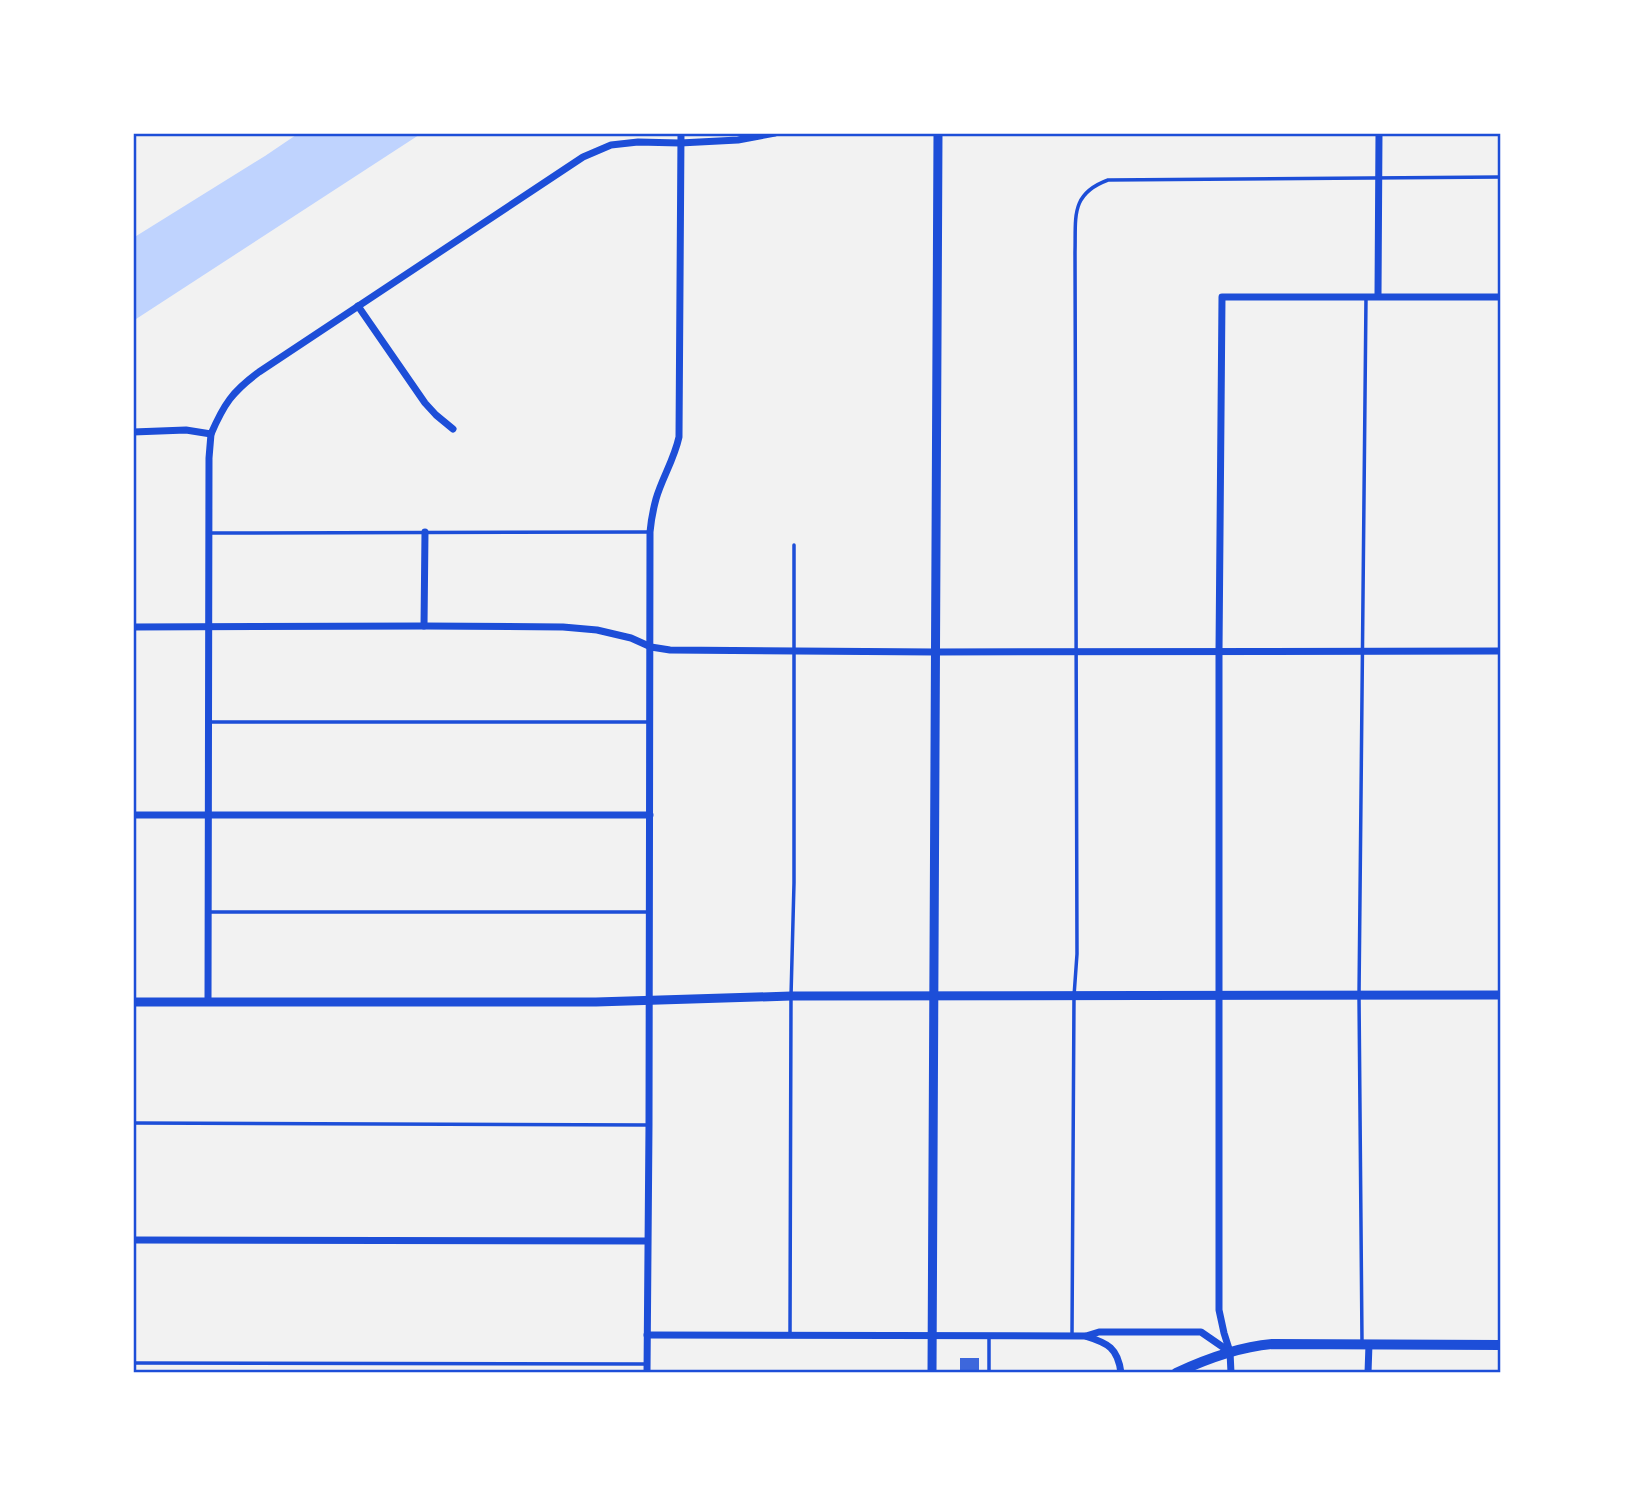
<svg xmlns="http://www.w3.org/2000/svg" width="1634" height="1506" font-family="'Source Sans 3',sans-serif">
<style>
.water{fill:#bfd3fe}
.building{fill:#3d67dc}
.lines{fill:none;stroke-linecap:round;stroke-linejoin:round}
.service{stroke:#1d4ed8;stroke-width:3.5}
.minor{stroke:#1d4ed8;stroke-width:7}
.tertiary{stroke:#1d4ed8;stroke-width:9}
.primary{stroke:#1d4ed8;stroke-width:10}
.neatline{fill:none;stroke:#1d4ed8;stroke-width:2.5}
</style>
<rect width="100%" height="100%" fill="#f2f2f2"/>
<!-- water -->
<polygon class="water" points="299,133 422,133 133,321 133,238 265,156"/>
<!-- building -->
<rect class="building" x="960" y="1358" width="19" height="15"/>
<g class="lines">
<!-- service -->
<g class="service">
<polyline points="209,533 648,532"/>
<polyline points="210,722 649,722"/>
<polyline points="209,912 647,912"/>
<polyline points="133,1123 649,1125"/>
<polyline points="790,1334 791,996 794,883 794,545"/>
<path d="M1072,1335L1074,996L1077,954L1075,252C1076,217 1070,194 1108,180L1501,177"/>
<polyline points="989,1337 989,1373"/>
<polyline points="1362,1341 1359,996 1366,298"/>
<polyline points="133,1363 645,1364"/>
</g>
<!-- minor -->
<g class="minor">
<polyline points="1378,296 1379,133"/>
<polyline points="358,306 425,403 436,415 453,429"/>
<path d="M133,432L186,430L211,434C224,404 232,392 259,372L583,157L611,145L638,142L680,143L738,140L775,133"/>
<polyline points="424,626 425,532"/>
<polyline points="133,627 424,626 563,627 597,630 631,638 651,647 670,650 934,652 1501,651"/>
<polyline points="133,815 650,815"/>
<polyline points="208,1001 209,458 211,434"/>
<polyline points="133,1240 647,1241"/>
<path d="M647,1335L1085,1336C1108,1343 1118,1348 1121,1373"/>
<polyline points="1086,1336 1099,1332 1201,1332 1230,1352"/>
<path d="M647,1373L649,1125L650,532C651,521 653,510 656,499C662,478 674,460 679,437L681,133"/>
<polyline points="1231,1373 1230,1352 1224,1333 1219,1310 1219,651 1222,297 1501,297"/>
<polyline points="1368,1373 1369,1344"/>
</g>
<!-- tertiary -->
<g class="tertiary">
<polyline points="133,1002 596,1002 791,996 1501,995"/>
<polyline points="932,1373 938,133"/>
</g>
<!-- primary -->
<path class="primary" d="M1176,1373C1206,1359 1238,1347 1272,1344L1501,1345"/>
</g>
<!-- border -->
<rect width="1634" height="1506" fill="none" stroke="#ffffff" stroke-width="270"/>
<rect x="135" y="135" width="1364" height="1236" class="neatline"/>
</svg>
